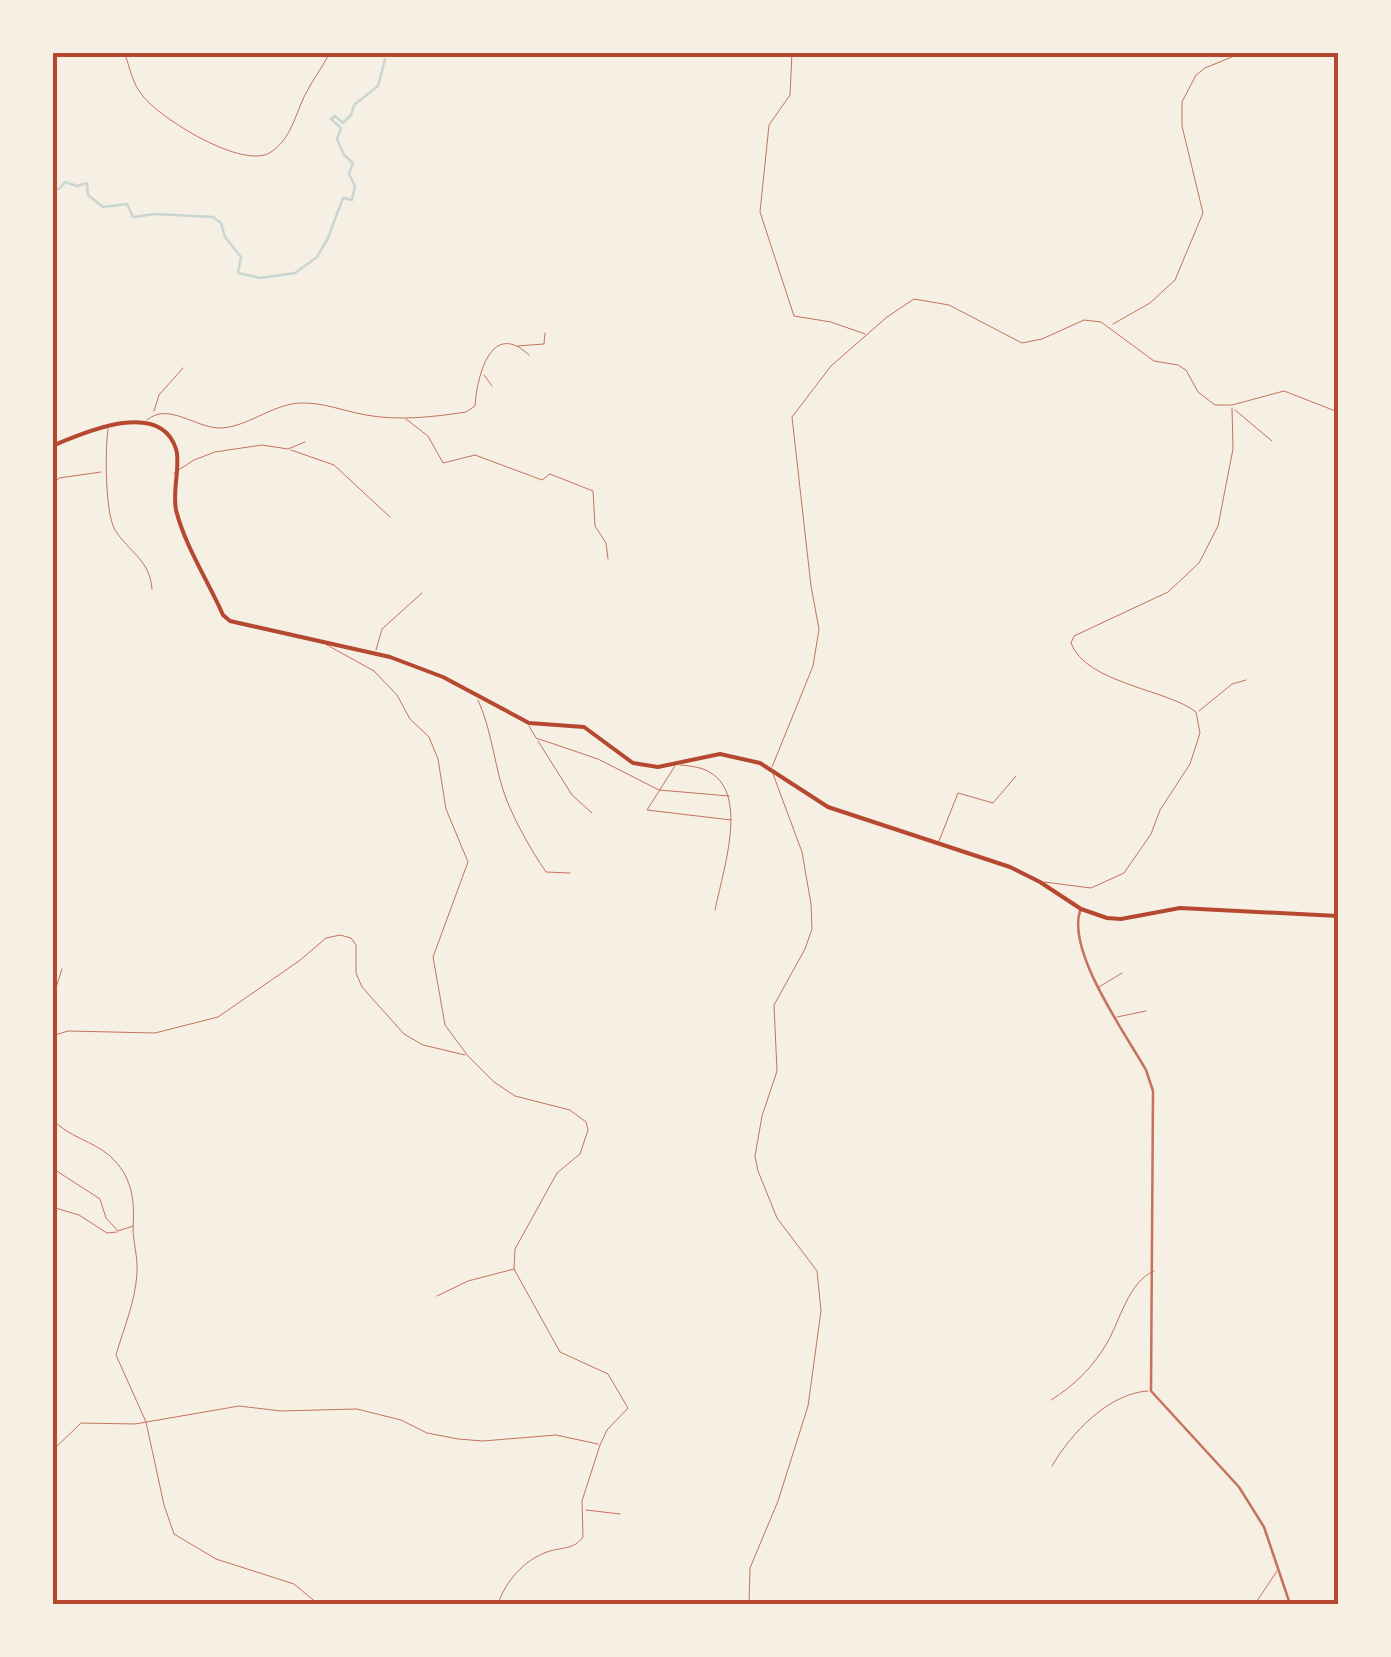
<svg xmlns="http://www.w3.org/2000/svg" width="1391" height="1657" font-family="'PT Sans',sans-serif">
<style>
.lines{fill:none;stroke-linecap:round;stroke-linejoin:round}
.stream{stroke:#c9d6d2;stroke-width:2.5}
.minor{stroke:#c5725c;stroke-width:1}
.tertiary{stroke:#c5725c;stroke-width:2.5}
.secondary{stroke:#b5482f;stroke-width:4}
.neatline{fill:none;stroke:#b5482f;stroke-width:4}
</style>
<rect width="100%" height="100%" fill="#f6efe4"/>
<g class="lines">
<!-- stream -->
<polyline class="stream" points="52,188 59,189 65,182 77,186 87,183 88,195 103,207 127,204 133,217 155,214 213,217 221,223 225,237 241,257 238,273 260,278 295,273 317,257 328,238 343,198 352,200 355,186 349,174 353,163 344,155 337,139 341,128 331,119 335,116 343,123 351,115 354,105 378,86 385,59"/>
<!-- minor -->
<g class="minor">
<path d="M124,52C130,67 132,83 142,95C159,118 244,171 271,152C292,138 295,114 306,93C313,79 323,67 330,52"/>
<polyline points="792,52 790,95 769,125 760,212 794,316 831,322 865,334"/>
<polyline points="1113,324 1150,303 1175,280 1203,213 1182,126 1182,102 1196,75 1205,68 1244,52"/>
<polyline points="518,346 544,344 545,333"/>
<polyline points="484,375 492,386"/>
<polyline points="1235,410 1272,441"/>
<polyline points="154,411 159,395 183,368"/>
<polyline points="406,419 428,436 443,463 475,455 542,480 550,474 593,491 595,526 606,543 608,559"/>
<path d="M147,420C168,402 194,427 219,428C246,428 271,405 299,403C323,402 343,411 366,415C398,421 434,417 466,412L475,406C477,376 491,319 529,355"/>
<path d="M108,429C105,450 105,513 115,530C129,552 150,560 152,589"/>
<polyline points="291,450 334,465 390,517"/>
<polyline points="174,473 194,460 215,452 262,445 288,449 305,442"/>
<polyline points="52,485 59,478 101,472"/>
<path d="M327,645L374,671L397,695L410,719L429,737L438,759L446,809L468,862L433,957L445,1025L468,1056L494,1082L515,1096L570,1110L586,1122L588,1130L580,1154L557,1173L515,1249L514,1269L560,1352L608,1374L628,1408L607,1430L600,1445L582,1501L583,1537C574,1550 561,1547 547,1552C524,1560 505,1582 498,1604"/>
<polyline points="376,650 382,629 422,593"/>
<path d="M478,700C493,733 494,768 507,801C517,825 531,850 546,872L570,873"/>
<polyline points="1199,711 1232,684 1246,680"/>
<polyline points="529,726 536,738 598,759 659,790 729,796"/>
<polyline points="538,741 572,795 592,813"/>
<path d="M680,765C691,766 702,767 711,773C749,796 722,874 715,910"/>
<polyline points="675,766 647,810 731,820"/>
<polyline points="772,767 813,666 819,629 811,586 792,417 831,366 887,317 914,299 949,305 1022,343 1042,339 1084,320 1101,322 1154,361 1178,365 1186,370 1198,392 1215,405 1232,405 1284,391 1338,412"/>
<polyline points="939,841 958,793 993,803 1016,776"/>
<path d="M1044,882L1091,888L1124,873L1151,834L1160,810L1190,764L1200,733L1196,712C1169,690 1085,683 1071,643L1074,636L1168,592L1199,563L1218,526L1233,449L1232,408"/>
<polyline points="1099,987 1122,973"/>
<polyline points="52,1000 62,969"/>
<polyline points="1117,1017 1146,1011"/>
<polyline points="52,1036 68,1031 155,1033 218,1017 299,961 326,938 340,935 351,938 356,945 356,973 362,987 404,1034 423,1045 465,1055"/>
<path d="M52,1119C68,1137 93,1141 110,1156C132,1176 135,1200 133,1227C133,1242 138,1257 137,1273C135,1303 124,1327 116,1355L146,1422L164,1505L174,1534L216,1559L294,1584L318,1604"/>
<polyline points="52,1168 100,1199 106,1218 118,1231 133,1226"/>
<polyline points="52,1207 79,1215 107,1233 117,1232"/>
<polyline points="437,1296 468,1281 514,1269"/>
<path d="M1051,1400C1075,1385 1093,1367 1107,1343C1120,1321 1128,1282 1154,1271"/>
<polyline points="52,1451 81,1423 135,1424 239,1406 281,1411 357,1409 401,1420 427,1433 458,1439 483,1441 556,1435 598,1444"/>
<path d="M1052,1466C1071,1433 1109,1393 1148,1391"/>
<polyline points="586,1510 620,1514"/>
<polyline points="749,1604 750,1568 778,1501 808,1406 821,1311 817,1271 777,1218 758,1171 755,1156 762,1116 777,1071 774,1005 805,949 812,929 811,904 802,852 773,774"/>
<polyline points="1255,1604 1277,1571"/>
</g>
<!-- tertiary -->
<path class="tertiary" d="M1080,911C1067,952 1125,1033 1146,1070L1153,1091L1151,1391L1239,1487L1264,1527L1290,1604"/>
<!-- secondary -->
<path class="secondary" d="M52,446C83,433 160,398 176,449C181,465 172,490 176,510C185,546 208,581 223,615L230,621L390,657L443,677L529,723L584,727L633,763L658,767L720,754L760,763L828,807L1010,867L1040,882L1081,909L1107,918L1121,919L1180,908L1338,916"/>
</g>
<!-- border -->
<rect width="1391" height="1657" fill="none" stroke="#f6efe4" stroke-width="110"/>
<rect x="55" y="55" width="1281" height="1547" class="neatline"/>
</svg>
